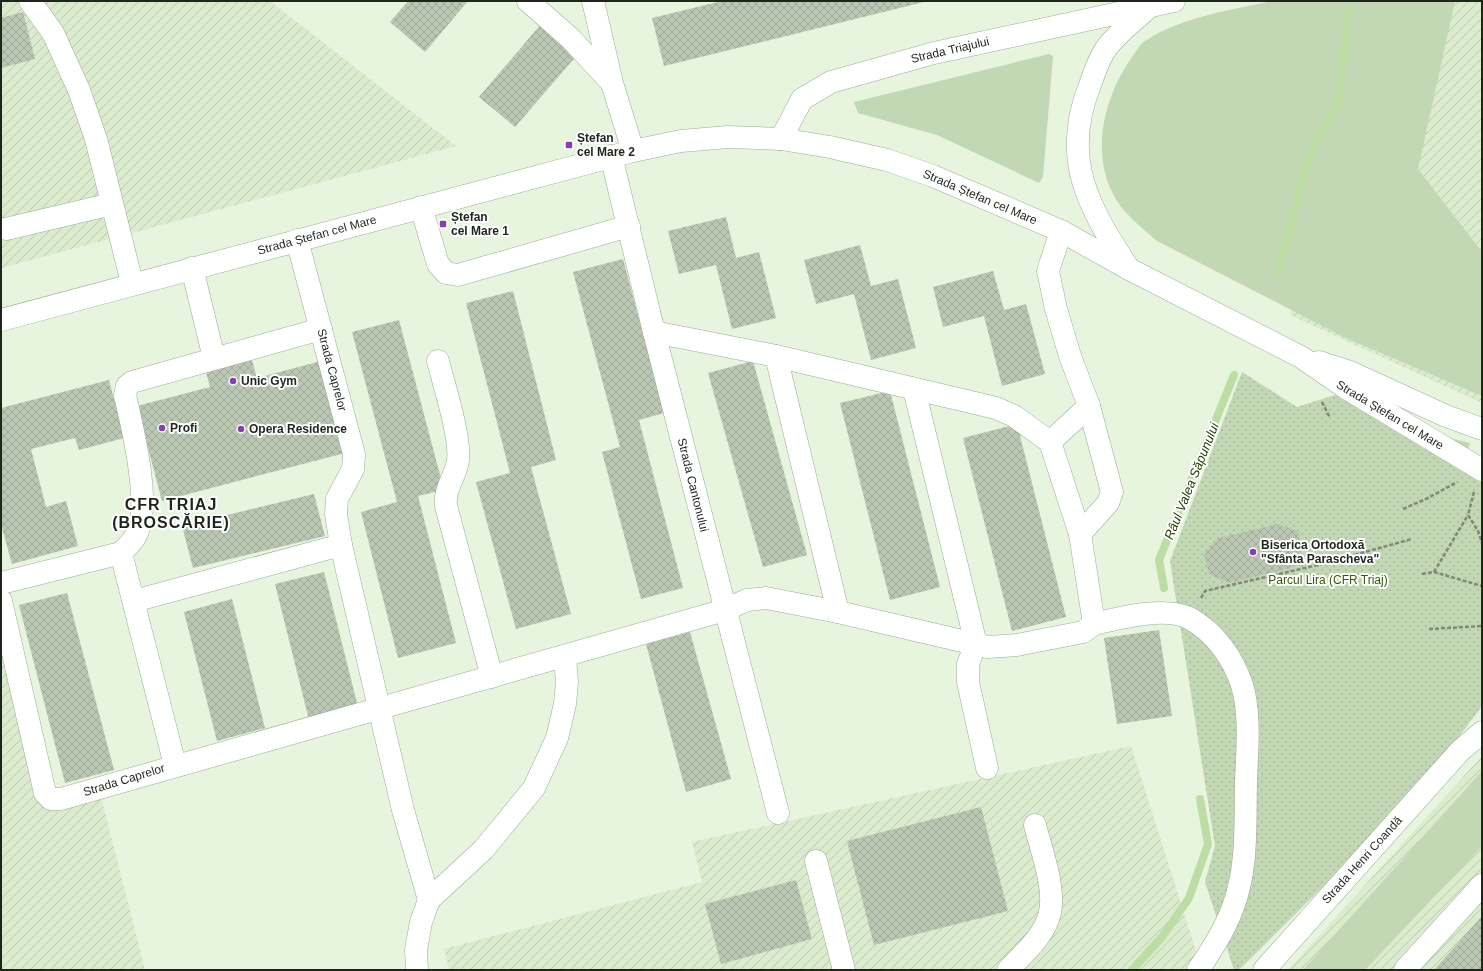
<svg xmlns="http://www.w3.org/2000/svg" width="1483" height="971" font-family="Helvetica,sans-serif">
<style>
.industrial{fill:url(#industrial-furrows)}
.grass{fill:#c2d7b3}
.park{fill:url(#park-dots)}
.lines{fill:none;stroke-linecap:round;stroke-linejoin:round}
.stream{stroke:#bcdda3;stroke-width:8}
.building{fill:url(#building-cross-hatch)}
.minor-casing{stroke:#9fab96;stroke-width:23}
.major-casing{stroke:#9fab96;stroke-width:23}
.path{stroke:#7f8879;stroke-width:2.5;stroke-dasharray:4 2;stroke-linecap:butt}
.minor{stroke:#fff;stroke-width:22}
.major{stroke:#fff;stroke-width:22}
.poi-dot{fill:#893dae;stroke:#fff;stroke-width:1.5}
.labels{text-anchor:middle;stroke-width:4;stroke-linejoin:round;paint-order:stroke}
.street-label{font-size:12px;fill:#1f241c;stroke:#fff}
.poi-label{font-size:12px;font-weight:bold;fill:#1f241c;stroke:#fff;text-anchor:start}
.park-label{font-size:12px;fill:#345b05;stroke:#fff}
.water-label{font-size:13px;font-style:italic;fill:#223f00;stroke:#fff}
.district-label{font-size:16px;font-weight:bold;letter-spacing:1px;fill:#1f241c;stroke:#fff}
</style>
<defs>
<pattern id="industrial-furrows" width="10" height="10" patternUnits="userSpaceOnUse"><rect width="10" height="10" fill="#daebce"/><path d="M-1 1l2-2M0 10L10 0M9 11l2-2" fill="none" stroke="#bbc9b0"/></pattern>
<pattern id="park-dots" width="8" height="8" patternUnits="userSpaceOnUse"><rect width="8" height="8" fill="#c2d7b3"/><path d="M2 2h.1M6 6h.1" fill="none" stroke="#a6b899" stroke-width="1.8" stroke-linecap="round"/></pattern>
<pattern id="building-cross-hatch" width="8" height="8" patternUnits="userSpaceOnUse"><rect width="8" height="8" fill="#bac7b2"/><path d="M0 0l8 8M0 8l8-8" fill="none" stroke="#9fab98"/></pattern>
</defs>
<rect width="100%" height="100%" fill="#e7f4de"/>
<!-- industrial -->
<g class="industrial">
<polygon points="1,1 270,1 456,146 1,268"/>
<polygon points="1385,1 1482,1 1482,403 1290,315"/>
<polygon points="1,600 51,805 100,793 145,970 1,970"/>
<polygon points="1131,746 1202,970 449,970 444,949 702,882 692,842"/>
<polygon points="1482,756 1482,970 1288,970"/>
</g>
<!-- grass -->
<g class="grass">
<path d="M1272,1H1455L1418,169L1482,252V396L1346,338L1157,241C1141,227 1121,212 1112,192C1091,149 1105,95 1132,57C1136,52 1140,44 1145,41C1181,17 1231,10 1272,1Z"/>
<polygon points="1049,54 1053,56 1043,177 1039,183 937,135 858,113 854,102"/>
<polygon points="1436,435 1470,443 1467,452"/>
<polygon points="1482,771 1482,846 1365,970 1303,970"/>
</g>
<!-- park -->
<polygon class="park" points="1242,372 1297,407 1335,395 1482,476 1482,706 1416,794 1239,970 1234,970 1205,882 1215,846 1170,561"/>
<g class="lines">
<!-- stream -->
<g class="stream">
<polyline points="1278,274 1308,159 1338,102 1349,12"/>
<polyline points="1164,588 1159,560 1234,375"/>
<polyline points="1132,970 1162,937 1189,898 1208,844 1200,799"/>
</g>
</g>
<!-- building -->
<g class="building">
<polygon points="408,1 468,1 425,52 390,22"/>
<polygon points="722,1 924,1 924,2 664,66 652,18"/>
<polygon points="23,12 35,59 1,68 1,18"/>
<polygon points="542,23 578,54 515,127 479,97"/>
<polygon points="726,217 736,258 759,252 776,318 732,329 716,265 679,274 668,231"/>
<polygon points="860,245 871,286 898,279 916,348 871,360 854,294 816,304 804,260"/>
<polygon points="623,259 664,413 639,420 683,588 641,599 602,452 620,447 573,272"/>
<polygon points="993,271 1004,310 1026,304 1045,374 1002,386 984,316 943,327 933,287"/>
<polygon points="513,291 556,460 531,467 571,614 516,629 476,482 510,473 466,303"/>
<polygon points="399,320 444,490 418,496 456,643 398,658 361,512 397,502 352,332"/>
<polygon points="252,360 257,378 321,361 345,453 162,501 137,406 210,387 206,372"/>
<polygon points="753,361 807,555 763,567 708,373"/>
<polygon points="109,380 124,438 79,450 75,438 31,449 46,507 66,501 78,546 12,564 1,524 1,408"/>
<polygon points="890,391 940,587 890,600 840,403"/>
<polygon points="1017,424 1066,617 1012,631 963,438"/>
<polygon points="314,494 325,536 193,568 182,526"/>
<polygon points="1278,524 1298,531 1302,551 1291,568 1229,583 1209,574 1204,554 1219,538"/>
<polygon points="324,572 358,707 309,720 275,584"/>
<polygon points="67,593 114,770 65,783 19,605"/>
<polygon points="232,599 265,728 217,741 184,612"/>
<polygon points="1159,630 1172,716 1117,724 1104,638"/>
<polygon points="690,632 731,779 686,792 646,644"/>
<polygon points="981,807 1008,911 874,945 847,841"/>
<polygon points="796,880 812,939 721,964 705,904"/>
<polygon points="1482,916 1482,970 1434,970"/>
</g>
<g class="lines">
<!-- minor casing -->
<g class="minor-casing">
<g id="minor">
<polyline points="30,1 53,33 79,90 96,139 132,283"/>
<polyline points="528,1 570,38 611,82"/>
<polyline points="593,1 612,83 633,151"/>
<polyline points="781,139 802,99 831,82 934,53 1174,1"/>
<polyline points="611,156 654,332 778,813"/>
<polyline points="421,207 438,264 446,273 458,275 629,226"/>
<polyline points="6,229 112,204"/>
<polyline points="1061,231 1048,271 1056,309 1070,356 1089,406 1112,492 1108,503 1080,534"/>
<polyline points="297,240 354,454 353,469 337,499 336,514 341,545 403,810 429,900"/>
<polyline points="192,268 214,358"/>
<path d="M1129,269C1089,208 1060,159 1090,85C1094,73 1100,56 1108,46C1119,32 1135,20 1148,8"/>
<polyline points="776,356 838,612"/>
<path d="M438,361C444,385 461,438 458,460C456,477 444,487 446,506L492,677"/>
<polyline points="914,389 976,644 968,664 968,682 987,768"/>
<polyline points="1050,442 1089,406"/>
<polyline points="1,583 121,553"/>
<path d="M1,601L45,793L51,799H61C282,734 504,675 725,610L747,600L766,598L838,612L988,647L1017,645L1083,632L1094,624L1080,534L1050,442L1014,416L996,408L776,356L654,332"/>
<polyline points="134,601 341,545"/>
<path d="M1094,624C1120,618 1164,606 1189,618C1215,632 1233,658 1242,685C1251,715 1247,751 1246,782C1245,823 1248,868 1233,907C1225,930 1212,950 1198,970"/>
<path d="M175,765L121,553C126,548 132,542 135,537C153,509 132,426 125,395L127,386L132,382L321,329"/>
<polyline points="816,861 844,970"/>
<polyline points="417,970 416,950 421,922 429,900 484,849 534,788 557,738 565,704 567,682 565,657"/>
<path d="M1008,970C1023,954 1043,937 1049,916C1057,891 1041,850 1035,825"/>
<polyline points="1405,970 1482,885"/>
</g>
</g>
<!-- major casing -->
<g class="major-casing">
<g id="major">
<polyline points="1,320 633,151 681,141 728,137 781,139 830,147 887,160 933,176 1061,231 1129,269 1301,357 1346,388 1482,470"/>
<polyline points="1319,362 1350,372 1446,416 1482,429"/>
<polyline points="1264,970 1460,751 1482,732"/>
</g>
</g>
<!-- path -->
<g class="path">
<polyline points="1322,402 1330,418"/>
<polyline points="1474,492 1468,515 1478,531 1482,543"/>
<polyline points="1403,509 1428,498 1457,482"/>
<polyline points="1434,572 1468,515"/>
<polyline points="1422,574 1434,572 1482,586"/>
<polyline points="1201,598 1205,591 1318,565 1412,539"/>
<polyline points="1429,629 1482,626"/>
</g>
<!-- minor -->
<use href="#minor" class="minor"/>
<!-- major -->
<use href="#major" class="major"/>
</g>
<!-- markers -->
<g class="poi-dot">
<rect x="565" y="141" width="8" height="8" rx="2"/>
<rect x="439" y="220" width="8" height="8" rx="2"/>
<circle cx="233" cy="381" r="4"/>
<circle cx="162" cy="428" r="4"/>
<circle cx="241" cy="429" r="4"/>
<circle cx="1253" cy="552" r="4"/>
</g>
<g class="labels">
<!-- street labels -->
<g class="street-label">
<text transform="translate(950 50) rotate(-13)" y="4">Strada Triajului</text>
<text transform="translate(980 197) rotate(23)" y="4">Strada Ștefan cel Mare</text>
<text transform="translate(317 235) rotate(-15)" y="4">Strada Ștefan cel Mare</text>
<text transform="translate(332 370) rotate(75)" y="4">Strada Caprelor</text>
<text transform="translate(1390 415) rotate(31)" y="4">Strada Ștefan cel Mare</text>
<text transform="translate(693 485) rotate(76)" y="4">Strada Cantonului</text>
<text transform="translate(124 780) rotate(-17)" y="4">Strada Caprelor</text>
<text transform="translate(1362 860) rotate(-48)" y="4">Strada Henri Coandă</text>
</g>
<!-- poi labels -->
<g class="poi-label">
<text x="577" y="142">Ștefan<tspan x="577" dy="14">cel Mare 2</tspan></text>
<text x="451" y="221">Ștefan<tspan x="451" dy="14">cel Mare 1</tspan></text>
<text x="241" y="385">Unic Gym</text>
<text x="170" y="432">Profi</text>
<text x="249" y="433">Opera Residence</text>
<text x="1261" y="549">Biserica Ortodoxă<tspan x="1261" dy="14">"Sfânta Parascheva"</tspan></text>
</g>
<!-- park labels -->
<g class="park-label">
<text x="1328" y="584">Parcul Lira (CFR Triaj)</text>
</g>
<!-- water labels -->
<g class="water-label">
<text transform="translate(1191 481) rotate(-68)" y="5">Râul Valea Săpunului</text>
</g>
<!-- district labels -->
<g class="district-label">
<text x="171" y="510">CFR TRIAJ<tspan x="171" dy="18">(BROSCĂRIE)</tspan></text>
</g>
</g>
<!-- border -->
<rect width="1483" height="971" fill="none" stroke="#1f241c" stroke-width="4"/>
</svg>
